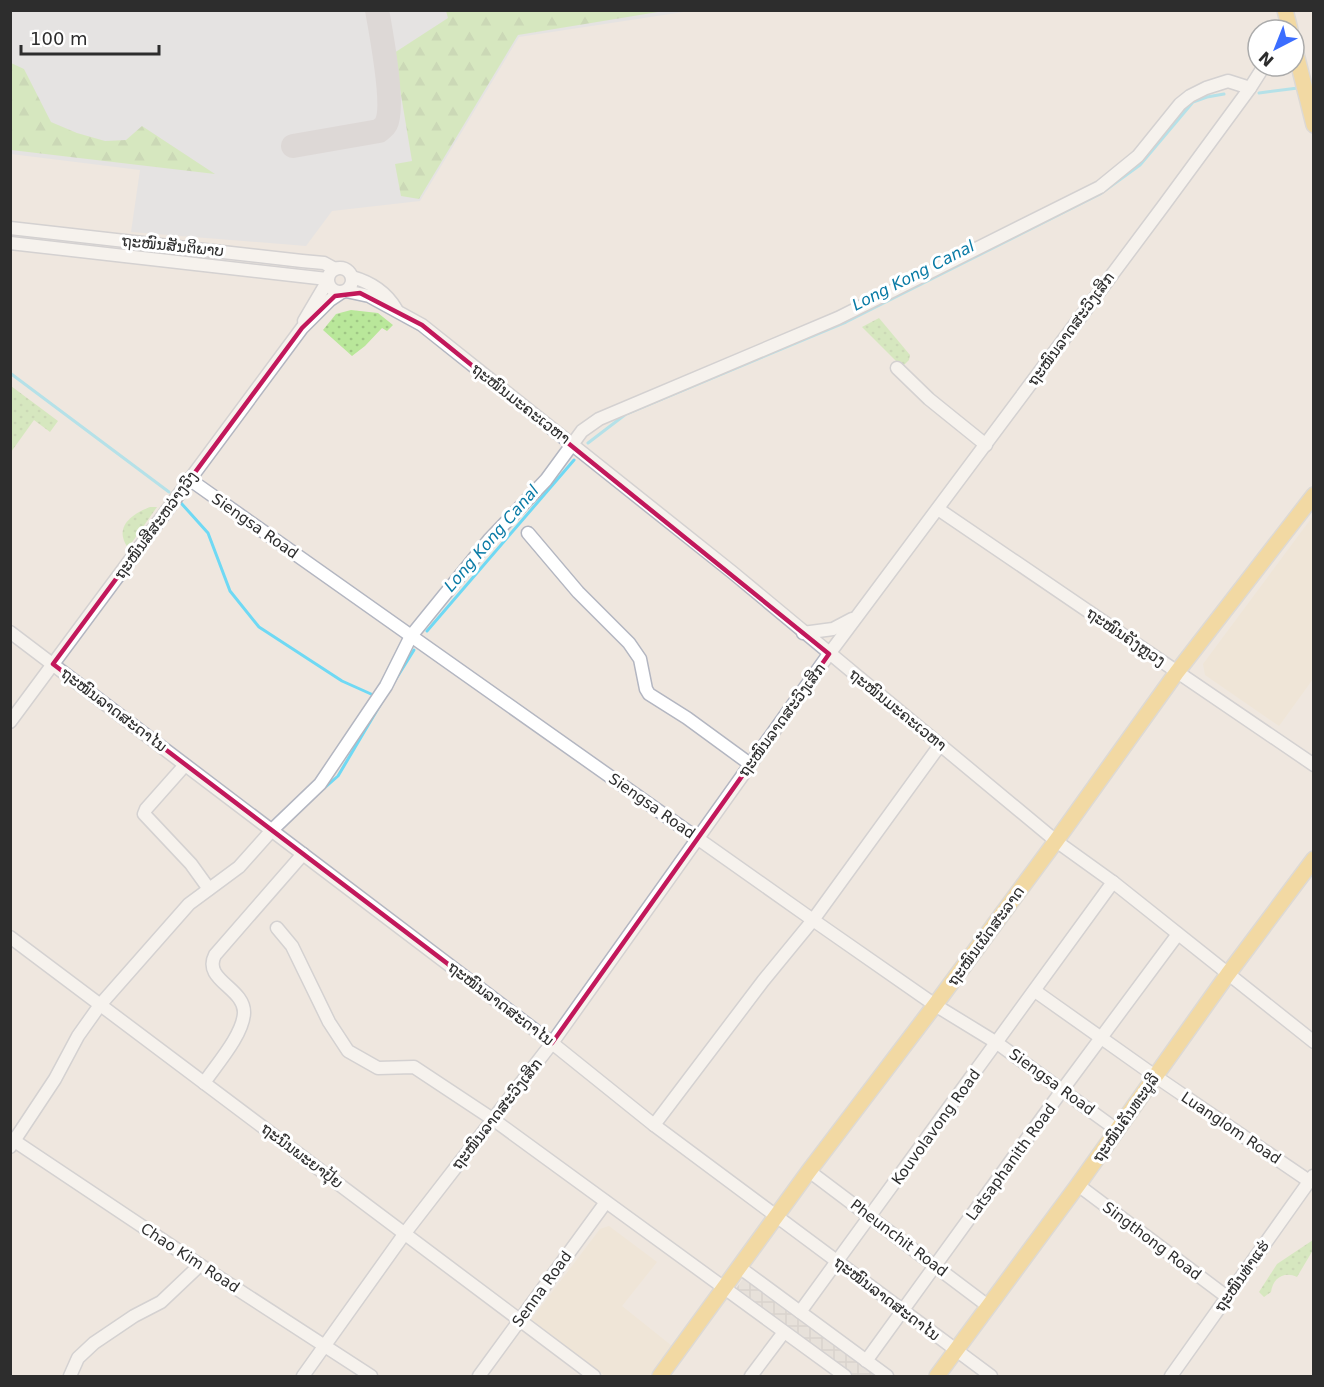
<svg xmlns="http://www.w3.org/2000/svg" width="1324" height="1387" font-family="'DejaVu Sans','Noto Sans Lao',sans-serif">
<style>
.education{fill:#f0e3ce}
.airport{fill:#dadde7}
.grass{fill:url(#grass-dots)}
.forest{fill:url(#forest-firs)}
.plaza{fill:url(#plaza-grid)}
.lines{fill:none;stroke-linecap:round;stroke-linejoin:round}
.stream{stroke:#6fd9f4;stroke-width:3}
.taxiway{stroke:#c8c6cc;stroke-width:24}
.minor-casing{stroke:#b3b6c1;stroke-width:15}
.major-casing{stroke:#c8c8c8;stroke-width:18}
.minor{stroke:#fff;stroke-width:12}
.major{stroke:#f6c85c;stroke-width:15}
.marked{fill:none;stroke:#c2185b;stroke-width:4.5;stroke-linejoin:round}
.labels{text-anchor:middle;stroke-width:6;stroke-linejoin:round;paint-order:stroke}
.street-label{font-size:15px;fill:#2d2d2d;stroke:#fff}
.water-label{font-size:16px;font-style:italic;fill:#087aa5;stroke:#fff}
</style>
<defs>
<pattern id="grass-dots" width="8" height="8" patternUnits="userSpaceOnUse" patternTransform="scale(1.5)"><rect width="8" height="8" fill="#b9e79a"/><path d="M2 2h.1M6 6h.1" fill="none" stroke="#9fc685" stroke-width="1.8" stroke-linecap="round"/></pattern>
<pattern id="forest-firs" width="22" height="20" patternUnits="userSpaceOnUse" patternTransform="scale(1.5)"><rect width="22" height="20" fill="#b9e79a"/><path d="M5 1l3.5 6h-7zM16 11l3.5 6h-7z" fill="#9fc685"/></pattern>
<pattern id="plaza-grid" width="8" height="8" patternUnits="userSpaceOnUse" patternTransform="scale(1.5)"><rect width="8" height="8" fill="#dedad6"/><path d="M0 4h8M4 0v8" fill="none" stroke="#bfbbb8"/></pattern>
</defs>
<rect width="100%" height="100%" fill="#efe7df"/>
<!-- education -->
<g class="education">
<polygon points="1313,516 1313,679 1279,726 1205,675 1203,664"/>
<polygon points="609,1226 657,1262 622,1306 672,1346 649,1376 605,1376 531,1320 600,1229"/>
</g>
<!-- airport -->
<polygon class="airport" points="11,11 690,11 519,37 420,201 332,211 306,246 131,232 140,170 11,154"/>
<!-- grass -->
<g class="grass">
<polygon points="351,310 378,313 393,325 387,331 382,328 365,346 352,356 323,330 336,314"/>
<polygon points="879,318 910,355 909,360 902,367 862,327"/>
<polygon points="11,386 58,421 50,432 34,420 11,452"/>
<path d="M150,507H157L128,548C113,527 132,514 150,507Z"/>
<path d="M1313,1240V1250L1297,1277C1284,1271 1273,1278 1271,1292L1264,1297L1259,1292L1277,1264Z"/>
</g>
<!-- forest -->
<g class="forest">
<polygon points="446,11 446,10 664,11 518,35 419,199 401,196 395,164 412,161 394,53 448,18"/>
<polygon points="11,63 24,69 51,122 77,133 105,141 126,140 142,126 215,174 11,150"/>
</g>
<!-- plaza -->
<polygon class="plaza" points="744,1277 879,1376 853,1376 735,1290"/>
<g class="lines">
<!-- stream -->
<g class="stream">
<polyline points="1259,93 1298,88"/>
<polyline points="10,373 169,492"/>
<polyline points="588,443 626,414 846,322 1100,194 1140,165 1193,102 1207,97 1224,94"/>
<polyline points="181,503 208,533 230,591 259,627 342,681 371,694"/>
<polyline points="427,631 574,460"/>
<polyline points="394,682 414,650"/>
<polyline points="321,791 338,776 383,700"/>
</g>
<!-- taxiway -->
<path class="taxiway" d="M293,146L379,131C382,128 384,128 386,124C395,107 381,32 377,10"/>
<!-- minor casing -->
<g class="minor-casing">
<g id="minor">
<polyline points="10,228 302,261 324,263 335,269"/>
<polyline points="10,243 327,279"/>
<circle cx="340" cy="280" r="12"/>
<path d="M352,277C370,282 386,292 396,309"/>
<polyline points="346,291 369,296 422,325 732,572 1056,841 1113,882 1314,1042"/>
<polyline points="304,321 327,282"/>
<polyline points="897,368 929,399 986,445"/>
<polyline points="189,479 813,920 935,1005 997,1043 1117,1130"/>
<polyline points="938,509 1314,765"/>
<polyline points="528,533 578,592 629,643 640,659 646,689 649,694 687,718 750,764"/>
<polyline points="10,632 552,1043 654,1125 991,1376"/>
<polyline points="803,633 833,629 852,619"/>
<polyline points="10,722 302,328 330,300 342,292"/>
<polyline points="185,765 146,809 144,814 191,864 209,889"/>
<polyline points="277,928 292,946 329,1022 348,1051 378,1068 414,1067 494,1120 845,1376"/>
<polyline points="10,937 594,1376"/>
<polyline points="1035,991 1155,1076 1309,1181"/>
<path d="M204,1083C216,1065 243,1035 244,1013C245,988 202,980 215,955L303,854"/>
<polyline points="654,1125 763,981 813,920 940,745"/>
<polyline points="10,1138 200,1265 371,1376"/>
<polyline points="10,1147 55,1079 78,1036 100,1005 189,904 239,867 272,830 320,784 386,686 411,636 489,540 546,480 582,431 599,419 838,318 1100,187 1138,156 1180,104 1190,96 1206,88 1228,81 1250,88"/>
<polyline points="809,1171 988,1306"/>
<polyline points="1078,1185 1227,1297"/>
<polyline points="739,1267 887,1376"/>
<polyline points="800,1312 1113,882"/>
<polyline points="866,1361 1063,1089 1178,934"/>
<polyline points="70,1376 78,1358 94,1343 134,1316 161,1302 200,1265"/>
<polyline points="303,1376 405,1233 552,1043 829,654 1164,205 1250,88 1264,66"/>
<polyline points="479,1376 606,1202"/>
<polyline points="751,1376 784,1332"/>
<polyline points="1171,1376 1313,1176"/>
</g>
</g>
<!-- major casing -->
<g class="major-casing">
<g id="major">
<polyline points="1285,10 1290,30"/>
<polyline points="1294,46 1314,125"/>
<polyline points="660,1376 809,1171 935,1005 1056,841 1177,672 1314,495"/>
<polyline points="937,1376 1078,1185 1228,974 1314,859"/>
</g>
</g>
<!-- minor -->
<use href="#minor" class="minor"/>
<!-- major -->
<use href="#major" class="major"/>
</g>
<!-- marked area -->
<path d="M0 0H1324V1387H0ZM360,293L422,325L829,654L552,1043L53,664L302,328L335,296Z" fill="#efe7df" fill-opacity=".55" fill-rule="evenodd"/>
<path class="marked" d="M360,293L422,325L829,654L552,1043L53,664L302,328L335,296Z"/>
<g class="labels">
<!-- street labels -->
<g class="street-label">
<text transform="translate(173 246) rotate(6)" y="5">ຖະໜົນສັນຕິພາບ</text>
<text transform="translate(1071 329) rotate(-54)" y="5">ຖະໜົນລາດສະວົງເສິກ</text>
<text transform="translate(521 404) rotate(38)" y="5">ຖະໜົນມະຄະເວຫາ</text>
<text transform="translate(156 525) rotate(-54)" y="5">ຖະໜົນສີສະຫວ່າງວົງ</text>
<text transform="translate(255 526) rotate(35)" y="5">Siengsa Road</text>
<text transform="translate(1126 637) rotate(34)" y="5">ຖະໜົນຄັງຫຼວງ</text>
<text transform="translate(114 710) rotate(37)" y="5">ຖະໜົນລາດສະດາໄນ</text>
<text transform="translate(898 710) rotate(39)" y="5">ຖະໜົນມະຄະເວຫາ</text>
<text transform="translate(782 720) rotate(-54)" y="5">ຖະໜົນລາດສະວົງເສິກ</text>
<text transform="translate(652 806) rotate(35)" y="5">Siengsa Road</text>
<text transform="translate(986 936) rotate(-54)" y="5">ຖະໜົນເພັດສະລາດ</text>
<text transform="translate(501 1004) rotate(37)" y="5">ຖະໜົນລາດສະດາໄນ</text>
<text transform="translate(1052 1082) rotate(36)" y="5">Siengsa Road</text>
<text transform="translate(497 1114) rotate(-52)" y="5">ຖະໜົນລາດສະວົງເສິກ</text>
<text transform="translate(1126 1118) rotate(-55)" y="5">ຖະໜົນຄັນທະບູລີ</text>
<text transform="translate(936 1127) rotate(-54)" y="5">Kouvolavong Road</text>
<text transform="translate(1231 1128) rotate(34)" y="5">Luanglom Road</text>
<text transform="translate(302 1156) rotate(37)" y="5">ຖະນົນພະຍາປຸ້ຍ</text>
<text transform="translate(1011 1162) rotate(-54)" y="5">Latsaphanith Road</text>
<text transform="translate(899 1238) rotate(37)" y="5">Pheunchit Road</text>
<text transform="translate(1152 1241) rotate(37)" y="5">Singthong Road</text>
<text transform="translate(190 1258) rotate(33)" y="5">Chao Kim Road</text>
<text transform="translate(1242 1276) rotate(-55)" y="5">ຖະໜົນທ່າແຮ່</text>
<text transform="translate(542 1289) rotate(-54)" y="5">Senna Road</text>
<text transform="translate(887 1299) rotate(37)" y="5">ຖະໜົນລາດສະດາໄນ</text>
</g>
<!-- water labels -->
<g class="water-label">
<text transform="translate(913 275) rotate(-27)" y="6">Long Kong Canal</text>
<text transform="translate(491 538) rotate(-49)" y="6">Long Kong Canal</text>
</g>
</g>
<!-- border -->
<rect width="1324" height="1387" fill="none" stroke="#2d2d2d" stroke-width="24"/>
<!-- north arrow -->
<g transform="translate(1276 48) rotate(222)"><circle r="28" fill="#ffffff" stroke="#ababab" stroke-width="1.5"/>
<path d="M0-4.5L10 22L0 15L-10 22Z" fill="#3b6dff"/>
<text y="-9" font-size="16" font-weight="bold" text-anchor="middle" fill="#2d2d2d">N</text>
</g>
<!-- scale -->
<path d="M21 45v9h138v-9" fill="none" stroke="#2d2d2d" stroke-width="3"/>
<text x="30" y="45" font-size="18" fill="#2d2d2d" stroke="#ffffff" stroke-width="4.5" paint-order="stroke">100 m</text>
</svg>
